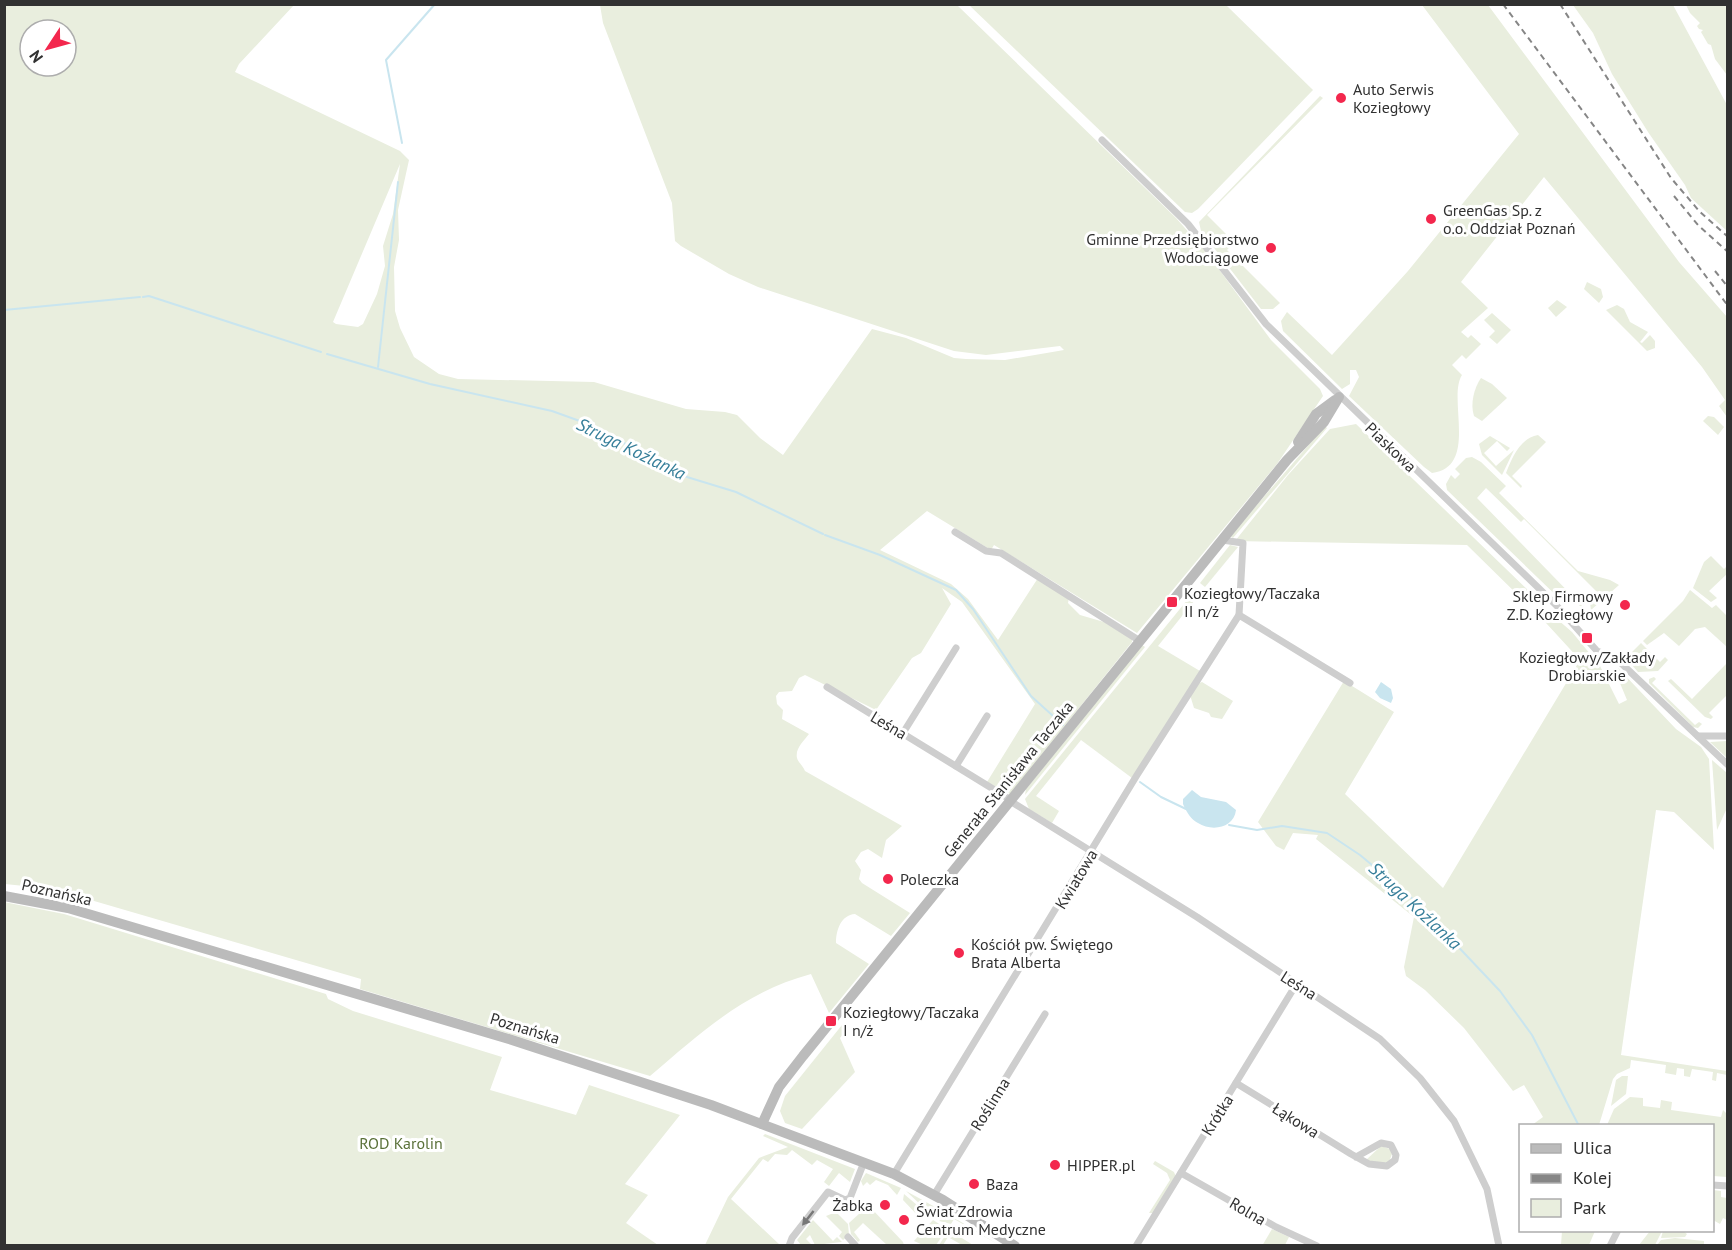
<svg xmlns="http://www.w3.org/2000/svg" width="1732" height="1250" font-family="'PT Sans',sans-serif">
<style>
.green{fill:#e9eede;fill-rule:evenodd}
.water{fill:#c9e5ef}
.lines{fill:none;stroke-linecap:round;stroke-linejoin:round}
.stream{stroke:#c9e5ef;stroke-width:2}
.street{stroke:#cecece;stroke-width:7}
.secondary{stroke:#bbb;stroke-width:10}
.rail{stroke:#868686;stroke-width:2;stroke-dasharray:6 4.5;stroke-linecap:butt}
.oneway{fill:#787878}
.poi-dot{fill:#f3274d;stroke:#fff;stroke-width:2}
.labels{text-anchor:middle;stroke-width:6;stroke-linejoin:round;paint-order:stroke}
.poi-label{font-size:16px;fill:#313131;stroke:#fff;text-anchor:start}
.street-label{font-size:16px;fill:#313131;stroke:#fff}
.park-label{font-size:16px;fill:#5a7139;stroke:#fff}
.water-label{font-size:18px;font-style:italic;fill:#377f9a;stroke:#fff}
</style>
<rect width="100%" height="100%" fill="#fff"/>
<!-- green -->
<g class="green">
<path d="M4,5H294L239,64L235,72L400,151L409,160L398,210L399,240L394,267L395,311L400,328L414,357L439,374L458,379L594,382L686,409L725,412L737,415L760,438L783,455L872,329L906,338L954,358L966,359L1005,360L1064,350L1060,346L986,355L954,351L758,287L729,274L681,246L675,241L672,203L603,23L600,5H957L1176,218L1207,253L1271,340L1320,389L1323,396L1277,464L1137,633L994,545L991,550L927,511L880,550L951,584L968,599L998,640L1038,578L1069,598L1068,603L1080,615L1104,622L1132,639V642L1010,794L987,782L1035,704L962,602L942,588L951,604L921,653L912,658L876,710L805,675L799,678L792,691L779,692L776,696L777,704L783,710L782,719L809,734C804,741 795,748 797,758C798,762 803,766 805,771L902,826L886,840L882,858L868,849L861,852L855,861L861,870L859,879L862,883L910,913L891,936L855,914C841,915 836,930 836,943L869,964L829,1013L811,974C744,992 702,1032 650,1076L360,989L361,979L53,889L5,884ZM30,30H66V66H30ZM400,164L393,214L383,246L385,266L377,294L363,324L358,327L336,324L333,322Z"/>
<polygon points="969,5 1226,5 1313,90 1198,209 1192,213 1185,212"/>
<path d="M1422,5H1488L1679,262L1727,317V417L1719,406L1725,400L1702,367L1544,177L1461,282L1488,308L1461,332L1468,338L1471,335L1481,344L1466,359L1462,355L1452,365L1462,375C1447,398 1479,467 1432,473L1424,467L1349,396L1359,377L1356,370H1350V384L1342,389L1283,331L1281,321L1287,312L1332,355L1408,271L1519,134Z"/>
<polygon points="1573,5 1673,5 1727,105 1727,231 1691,198 1685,185 1648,132 1612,74 1593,33"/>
<polygon points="1686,5 1727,5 1727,75 1715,59 1711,45 1708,44 1701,32 1703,30 1699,29 1697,26 1700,23 1690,13"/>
<polygon points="1320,96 1323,98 1207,215 1234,242 1227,250 1280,303 1273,309 1261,309 1201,231 1199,222"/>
<polygon points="1587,282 1601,289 1603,297 1599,303 1584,289"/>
<polygon points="1557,300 1567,307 1556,317 1548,308"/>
<polygon points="1617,305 1624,309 1630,322 1648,332 1640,342 1642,343 1650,335 1655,341 1655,348 1647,351 1606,310"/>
<polygon points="1492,313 1511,330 1497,344 1489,337 1495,331 1484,320"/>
<path d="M1481,378L1492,384L1507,398L1482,421L1474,416C1470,404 1474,388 1481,378Z"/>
<polygon points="1708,416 1714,417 1724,427 1718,435 1703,421"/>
<polygon points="1356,424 1531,593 1527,604 1467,545 1235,541 1288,475 1330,429"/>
<polygon points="1325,426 1327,428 1233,538 1230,536"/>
<path d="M1538,435L1546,442L1512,476L1522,486L1521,488L1506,473C1512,458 1520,438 1538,435Z"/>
<polygon points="1490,436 1510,448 1507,451 1497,441 1484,453 1496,466 1514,450 1502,475 1482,455 1479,444"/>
<polygon points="1472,457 1481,462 1506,486 1499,493 1578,571 1610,580 1619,585 1591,610 1590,602 1598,593 1524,519 1521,522 1486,488 1477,498 1586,610 1570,599 1565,604 1447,490 1446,484 1451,475 1455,479 1460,474 1455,469 1466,458"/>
<polygon points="1230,545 1238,547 1205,587 1200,583"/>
<polygon points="1711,556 1724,569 1727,566 1728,573 1709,591 1717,598 1711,602 1693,588 1704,562"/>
<polygon points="1197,588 1202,591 1158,646 1200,671 1132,778 1081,740 1036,796 1059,811 1052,823 1029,809 1025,799"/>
<polygon points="1690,590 1712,608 1716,605 1727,616 1727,647 1705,627 1695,629 1679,646 1664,633 1647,645 1643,641 1683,601"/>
<polygon points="1542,606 1572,632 1600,666 1619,704 1627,700 1617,676 1618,668 1676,729 1701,747 1709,759 1714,850 1674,812 1656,810 1621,1055 1727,1071 1727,1075 1717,1073 1716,1081 1712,1080 1713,1072 1692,1069 1690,1077 1684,1076 1684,1069 1677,1068 1676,1075 1665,1073 1666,1065 1631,1060 1630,1068 1617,1074 1613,1079 1599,1125 1532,1125 1543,1117 1524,1085 1513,1091 1464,1028 1425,990 1406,976 1404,967 1414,917 1316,839 1318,835 1293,833 1284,850 1276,846 1258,822 1344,681 1394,712 1345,794 1443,888 1580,660 1535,611"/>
<polygon points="1641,643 1660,662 1665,657 1668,660 1658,671 1638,672 1626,658"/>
<polygon points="1142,645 1145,647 1025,795 1026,789"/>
<polygon points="1727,663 1727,695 1709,713 1713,717 1711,719 1705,717 1668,681 1671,679 1692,699"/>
<polygon points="1654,677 1656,679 1652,683 1695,725 1699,722 1702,724 1698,728 1693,727 1649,683 1649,679"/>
<polygon points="1202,682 1233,701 1222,719 1211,717 1209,713 1194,708 1190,695 1197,684"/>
<polygon points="1727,741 1727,758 1710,742"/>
<polygon points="1712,760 1727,773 1727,808 1717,830"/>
<polygon points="4,902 64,914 326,994 328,999 353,1011 502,1057 490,1090 576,1115 589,1085 680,1115 625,1184 648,1195 626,1223 658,1245 5,1245"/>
<polygon points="842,1025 847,1029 840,1038 855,1072 802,1129 785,1123 780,1111 785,1096"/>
<polygon points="1622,1076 1628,1076 1626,1094 1611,1106 1616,1080"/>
<polygon points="1630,1097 1643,1098 1643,1106 1660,1108 1661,1100 1672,1102 1671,1110 1721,1117 1723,1110 1727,1114 1727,1177 1713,1176 1712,1126 1607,1125 1614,1109"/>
<polygon points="765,1134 855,1169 850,1182 839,1173 829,1186 824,1182 833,1169 817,1160 812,1165 792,1150 787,1155 775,1154 768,1162 763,1159 731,1199 780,1245 705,1245 728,1197 759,1158 788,1147 763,1136"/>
<polygon points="1381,1146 1390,1149 1392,1154 1389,1162 1381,1164 1366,1160"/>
<polygon points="1155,1161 1174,1172 1176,1177 1154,1213 1149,1213 1170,1180 1167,1173 1153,1164"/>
<polygon points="866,1173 901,1188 897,1195 888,1185 876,1180 870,1185 867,1182 863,1186 861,1181"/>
<polygon points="1713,1190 1721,1191 1721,1197 1727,1198 1727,1220 1723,1218 1720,1224 1713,1220"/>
<polygon points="906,1191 946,1213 937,1220"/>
<polygon points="904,1194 924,1211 920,1218 903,1200"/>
<polygon points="871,1208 903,1242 904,1245 887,1245 863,1223 854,1232 860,1240 858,1242 851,1234 849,1223 860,1213"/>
<polygon points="836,1212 848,1224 849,1235 843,1240 839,1236 842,1232 826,1216"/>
<polygon points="948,1214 999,1245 954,1219 951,1224 939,1221"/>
<polygon points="813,1220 833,1241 837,1237 842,1242 815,1245 810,1235 806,1239 812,1245 801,1245 797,1240"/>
<polygon points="933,1220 947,1229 936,1245 923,1245 914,1241"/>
<polygon points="1272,1229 1289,1237 1285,1245 1262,1246"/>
<polygon points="949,1230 973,1245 962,1245 948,1237 943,1245 939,1245"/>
<polygon points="1562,1231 1562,1230 1595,1231 1589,1245 1561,1245"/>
<polygon points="1650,1231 1662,1231 1655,1245 1639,1245"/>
<polygon points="1663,1231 1683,1231 1687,1234 1685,1237 1661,1238"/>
<polygon points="1675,1238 1704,1241 1704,1245 1657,1245 1661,1240"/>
</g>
<!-- water -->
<g class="water">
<polygon points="1381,682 1391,689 1393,698 1391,703 1380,698 1375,692"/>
<path d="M1192,790L1201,797L1226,802L1236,810C1234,828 1212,832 1198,823C1191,820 1186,811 1183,804V799Z"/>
</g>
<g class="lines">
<!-- stream -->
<g class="stream">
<polyline points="402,143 386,60 435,4"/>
<polyline points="143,297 149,296 321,352"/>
<polyline points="4,310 140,297"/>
<polyline points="327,354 430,384 552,411 588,424 687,477 736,492 823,534"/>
<polyline points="378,367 398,182"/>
<polyline points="825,535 880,555 956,590 973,609 1031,696 1063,725"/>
<polyline points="1140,782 1161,797 1186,809"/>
<polyline points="1229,825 1257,830 1282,826 1327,833 1360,855 1414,900 1500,991 1532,1035 1579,1126"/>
</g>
<!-- street -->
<g class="street">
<polyline points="1102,140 1188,224 1266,324 1556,605 1597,651 1613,657 1622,664 1728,765"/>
<polyline points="955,532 986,551 1001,553 1140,641"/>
<polyline points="1222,540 1243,543 1239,615"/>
<polyline points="827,687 1011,800"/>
<polyline points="903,733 956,648"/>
<polyline points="1698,736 1728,736"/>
<polyline points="956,766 987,716"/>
<polyline points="1010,801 1197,917 1380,1039 1420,1078 1454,1121 1487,1189 1499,1246"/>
<polyline points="1236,1083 1351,1154 1369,1164 1387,1166 1395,1160 1396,1155 1391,1145 1381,1143 1356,1157"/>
<polyline points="1181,1173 1276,1227 1317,1246"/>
<polyline points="894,1174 1137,775 1239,615 1350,683"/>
<polyline points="1712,1185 1728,1186"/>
<polyline points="934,1195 1045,1014"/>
<polyline points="848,1237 856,1246"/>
<polyline points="789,1246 792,1238 828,1192 845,1200 850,1198 864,1162"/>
<polyline points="1136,1246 1297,983"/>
<polyline points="1610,1246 1618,1230"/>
</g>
<!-- secondary -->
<g class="secondary">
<polyline points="1298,442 1316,414 1335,400"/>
<polyline points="4,896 68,908 512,1040 711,1105 894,1174 943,1200 1015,1246"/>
<polyline points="762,1124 779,1087 803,1056 1287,460 1324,422 1339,397"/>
</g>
<!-- rail -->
<g class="rail">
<polyline points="1503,4 1728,306"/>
<polyline points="1560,4 1671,178 1700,212 1728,237"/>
<polyline points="1674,196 1698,225 1728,252"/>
<polyline points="1715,271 1728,287"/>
</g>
</g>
<!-- one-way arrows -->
<defs><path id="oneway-solid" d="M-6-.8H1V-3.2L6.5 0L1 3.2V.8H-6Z" transform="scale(1.5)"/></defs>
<use class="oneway" href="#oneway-solid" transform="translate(808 1218) rotate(128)"/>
<!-- markers -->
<g class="poi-dot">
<circle cx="1341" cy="98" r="6"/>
<circle cx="1431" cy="219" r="6"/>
<circle cx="1271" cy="248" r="6"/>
<rect x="1166" y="596" width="12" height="12" rx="3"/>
<circle cx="1625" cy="605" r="6"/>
<rect x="1581" y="632" width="12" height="12" rx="3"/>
<circle cx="888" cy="879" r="6"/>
<circle cx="959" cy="953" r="6"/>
<rect x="825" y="1015" width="12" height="12" rx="3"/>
<circle cx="1055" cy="1165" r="6"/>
<circle cx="974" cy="1184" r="6"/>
<circle cx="885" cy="1205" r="6"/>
<circle cx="904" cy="1220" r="6"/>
</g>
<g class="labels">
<!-- poi labels -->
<g class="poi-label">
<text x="1353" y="95">Auto Serwis<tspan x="1353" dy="18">Koziegłowy</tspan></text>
<text x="1443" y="216">GreenGas Sp. z<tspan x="1443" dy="18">o.o. Oddział Poznań</tspan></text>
<text x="1259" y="245" text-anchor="end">Gminne Przedsiębiorstwo<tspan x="1259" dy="18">Wodociągowe</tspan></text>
<text x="1184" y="599">Koziegłowy/Taczaka<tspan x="1184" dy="18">II n/ż</tspan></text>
<text x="1613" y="602" text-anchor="end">Sklep Firmowy<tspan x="1613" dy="18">Z.D. Koziegłowy</tspan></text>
<text x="1587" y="663" text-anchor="middle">Koziegłowy/Zakłady<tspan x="1587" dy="18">Drobiarskie</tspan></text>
<text x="900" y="885">Poleczka</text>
<text x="971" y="950">Kościół pw. Świętego<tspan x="971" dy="18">Brata Alberta</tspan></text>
<text x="843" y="1018">Koziegłowy/Taczaka<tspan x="843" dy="18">I n/ż</tspan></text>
<text x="1067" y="1171">HIPPER.pl</text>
<text x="986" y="1190">Baza</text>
<text x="873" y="1211" text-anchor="end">Żabka</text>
<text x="916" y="1217">Świat Zdrowia<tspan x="916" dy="18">Centrum Medyczne</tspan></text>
</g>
<!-- street labels -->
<g class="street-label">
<text transform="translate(1391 447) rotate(44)" y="6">Piaskowa</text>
<text transform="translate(889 725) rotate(31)" y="6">Leśna</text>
<text transform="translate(1008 779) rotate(-51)" y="6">Generała Stanisława Taczaka</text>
<text transform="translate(1076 879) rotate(-59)" y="6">Kwiatowa</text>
<text transform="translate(57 892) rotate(13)" y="6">Poznańska</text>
<text transform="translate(1299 985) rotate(32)" y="6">Leśna</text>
<text transform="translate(525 1028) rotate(17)" y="6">Poznańska</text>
<text transform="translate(990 1104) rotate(-58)" y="6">Roślinna</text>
<text transform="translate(1217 1115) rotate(-58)" y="6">Krótka</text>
<text transform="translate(1296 1120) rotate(32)" y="6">Łąkowa</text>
<text transform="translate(1248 1211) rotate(30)" y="6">Rolna</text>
</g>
<!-- park labels -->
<g class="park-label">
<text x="401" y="1149">ROD Karolin</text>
</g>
<!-- water labels -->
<g class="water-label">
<text transform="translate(631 449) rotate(26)" y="6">Struga Koźlanka</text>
<text transform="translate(1415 906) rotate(43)" y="6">Struga Koźlanka</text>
</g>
</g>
<!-- border -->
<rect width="1732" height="1250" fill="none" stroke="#313131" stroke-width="12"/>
<!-- legend -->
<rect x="1519" y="1124" width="195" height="108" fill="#ffffff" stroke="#adadad" stroke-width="1.5"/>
<rect x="1531" y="1144" width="30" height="9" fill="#bbbbbb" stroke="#adadad" stroke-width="1.5"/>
<text x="1573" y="1154" font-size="18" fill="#313131">Ulica</text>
<rect x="1531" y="1174" width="30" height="9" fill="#868686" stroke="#adadad" stroke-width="1.5"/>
<text x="1573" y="1184" font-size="18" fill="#313131">Kolej</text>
<rect x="1531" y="1199" width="30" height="18" fill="#e9eede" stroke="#adadad" stroke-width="1.5"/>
<text x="1573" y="1214" font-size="18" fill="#313131">Park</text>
<!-- north arrow -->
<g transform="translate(48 48) rotate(234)"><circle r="28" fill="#ffffff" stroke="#adadad" stroke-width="1.5"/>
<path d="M0-4.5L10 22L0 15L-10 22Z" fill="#f3274d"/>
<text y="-9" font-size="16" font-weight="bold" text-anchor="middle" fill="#313131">N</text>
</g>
</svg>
